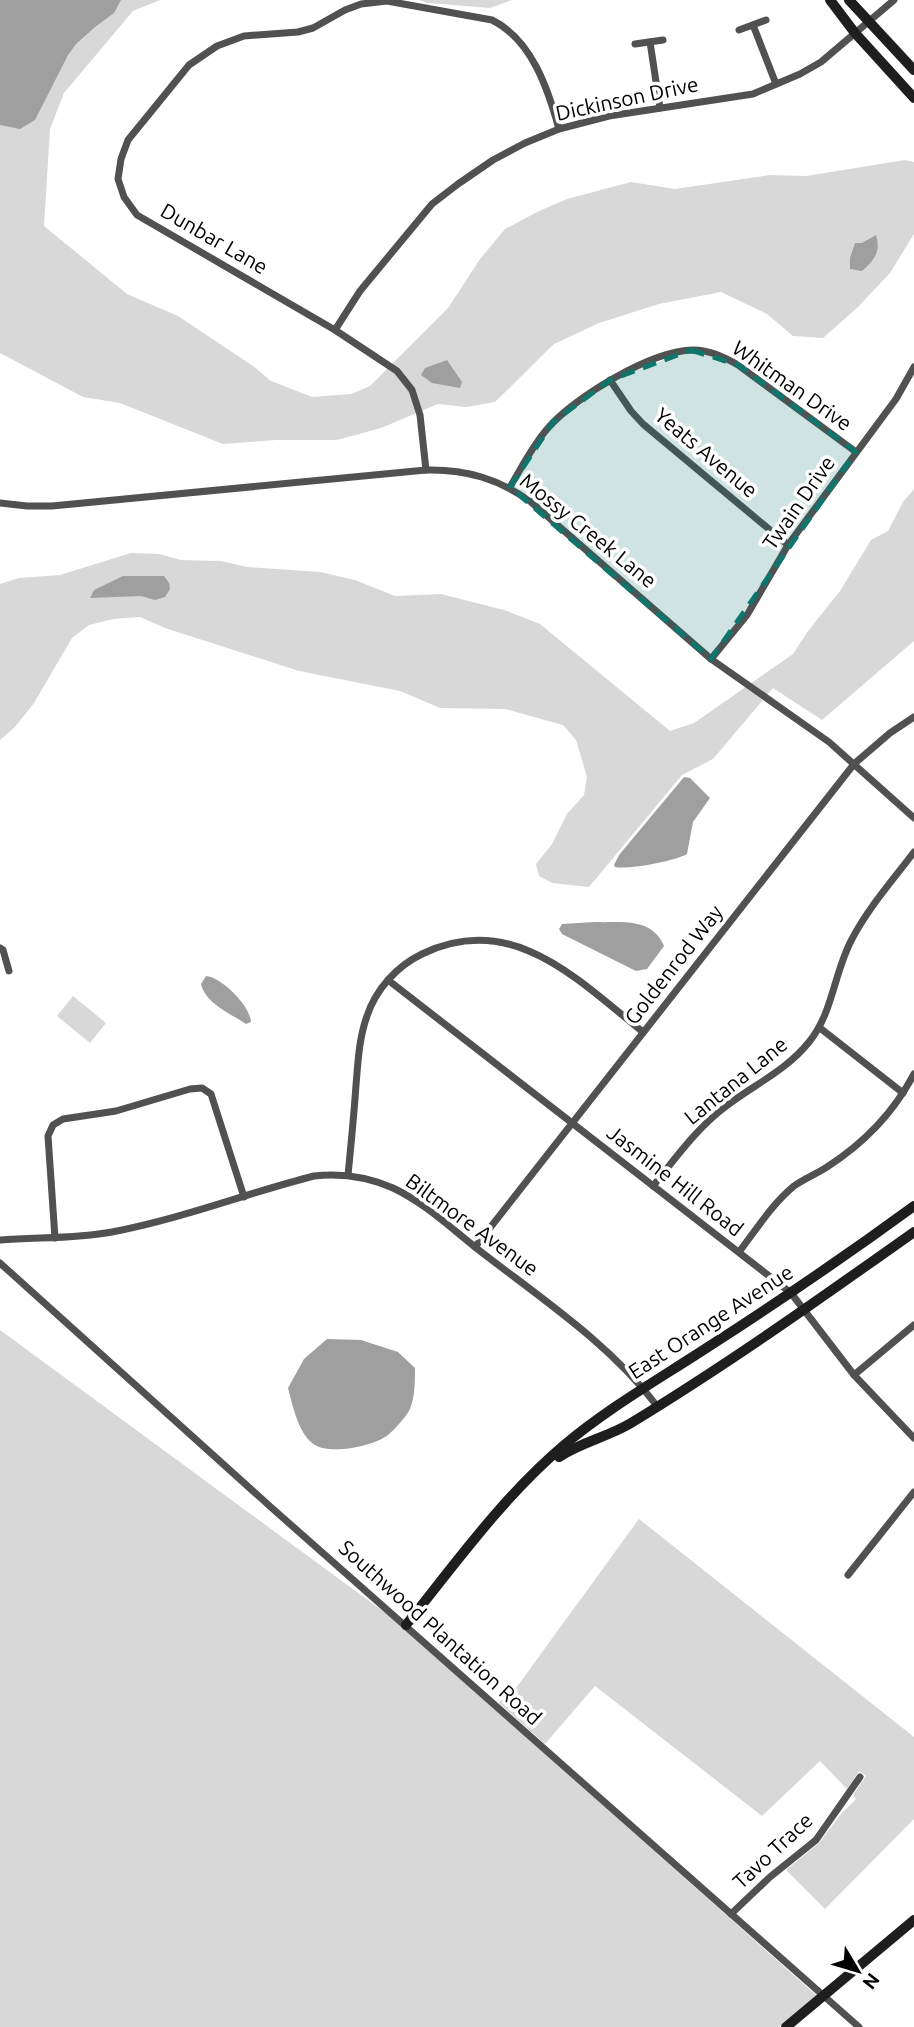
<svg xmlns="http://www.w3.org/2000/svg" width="914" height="2027" font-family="Ubuntu,sans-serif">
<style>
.green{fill:#d8d8d8}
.water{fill:#9f9f9f}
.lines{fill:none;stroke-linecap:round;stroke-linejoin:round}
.street{stroke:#515151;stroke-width:7}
.secondary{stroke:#1e1e1e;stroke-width:10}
.marked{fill:#0f766e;fill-opacity:0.2;stroke:#0f766e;stroke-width:5;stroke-dasharray:14 9;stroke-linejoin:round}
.labels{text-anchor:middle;stroke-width:7;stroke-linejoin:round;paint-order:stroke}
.street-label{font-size:21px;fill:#000;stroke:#fff}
</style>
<rect width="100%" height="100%" fill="#fff"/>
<!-- green -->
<g class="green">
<polygon points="0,0 160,0 133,11 64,93 50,129 44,226 127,294 178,316 253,366 271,381 312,397 351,394 370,386 448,308 480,259 505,229 537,212 567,199 631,182 675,189 770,175 806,176 905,160 914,162 914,234 890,273 858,307 823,338 793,336 767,314 721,292 659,304 599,323 554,344 495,402 466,407 438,404 381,428 337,440 276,440 223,444 120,403 83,397 0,353"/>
<polygon points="419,0 512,0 490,8 428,3"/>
<polygon points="914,489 914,641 822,720 773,688 713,759 682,775 589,887 552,883 539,876 536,864 552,844 567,814 584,795 587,777 576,740 563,725 505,709 440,708 400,691 299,671 165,628 140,617 113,619 89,625 72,638 34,703 15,727 0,740 0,584 19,578 60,575 131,553 159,554 181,560 221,561 247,567 320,572 355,580 395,596 441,594 504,610 540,624 670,731 694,723 793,654 808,631 840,591 871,540 888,531 903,502"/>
<polygon points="73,996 106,1023 90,1043 57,1016"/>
<polygon points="0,1330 395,1620 817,1996 779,2027 0,2027"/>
<polygon points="639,1519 914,1737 914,1819 825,1909 786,1870 819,1843 841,1814 856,1799 853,1795 866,1776 859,1771 847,1789 820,1761 762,1816 595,1686 545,1744 499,1703 502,1699 508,1699"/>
</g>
<!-- water -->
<g class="water">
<polygon points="0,0 121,0 114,13 95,27 76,44 68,55 35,120 20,129 0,125"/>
<path d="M876,235C881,251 875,260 862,271L850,269V258L855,243H862Z"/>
<polygon points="447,360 462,382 460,388 432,383 421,375 425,368"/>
<polygon points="123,576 164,576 169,583 170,589 165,597 155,600 141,596 90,598 94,590"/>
<path d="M684,777L690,778L710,798L693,822L687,854C675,861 628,870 615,867L614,865L619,855Z"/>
<path d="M595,922C621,923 652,917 664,946L647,969L636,971L562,934L559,929L562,924Z"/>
<path d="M206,976C221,977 250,1005 251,1022L246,1024C231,1014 205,1003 201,984Z"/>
<path d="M327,1339L361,1340L398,1352L415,1368C415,1382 415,1399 409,1411C405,1418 394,1430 388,1435C374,1446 331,1455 315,1445C298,1434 293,1406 288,1388L304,1359Z"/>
</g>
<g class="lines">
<!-- street -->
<g class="street">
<polyline points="753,25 776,84"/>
<polyline points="739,30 766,20"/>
<polyline points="650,42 660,108"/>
<polyline points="635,44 663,40"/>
<polyline points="335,330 360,291 432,204 458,184 493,160 525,143 559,129 609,116 753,94 800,74 821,62 894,0"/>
<polyline points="610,380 631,411 643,424 788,545"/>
<path d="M426,470L420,415L412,390L397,371L335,330L137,215L124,197L118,179L121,159L128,140L189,65L217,46L244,36L298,32L313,28L345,10L361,4L387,1L492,20C532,40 548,89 559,129"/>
<path d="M510,487C522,467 532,446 548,428C575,397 650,351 693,350C710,350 724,357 738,365L856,452"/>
<path d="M0,503L27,506H52L426,470C466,469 499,479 531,502L711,659L829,742L914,818"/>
<polyline points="711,659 747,615 788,545 896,399 914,367"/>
<polyline points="0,948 3,950 9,971"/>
<polyline points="388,980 791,1293 854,1375 914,1438"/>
<polyline points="820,1028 903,1093"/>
<path d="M348,1175C351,1145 354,1115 356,1085C358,1062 359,1038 367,1016C376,989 397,966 422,954C512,910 578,980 643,1032"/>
<path d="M653,1186C675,1159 696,1129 725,1107C753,1085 786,1071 809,1042C833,1013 834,972 852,939C868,908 893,880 914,852"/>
<polyline points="55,1238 48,1136 53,1125 63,1119 116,1111 190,1089 202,1088 211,1094 244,1197"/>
<path d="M0,1240C38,1237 75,1239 112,1232C181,1219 247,1193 314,1176C341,1173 368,1177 393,1188C425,1203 452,1229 480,1251C542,1299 610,1344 657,1406"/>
<polyline points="475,1247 854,764 890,733 914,717"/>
<path d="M739,1252C756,1230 772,1204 794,1186C804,1179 816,1174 827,1167C863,1144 894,1112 914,1074"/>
<polyline points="0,1263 273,1509 859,2027"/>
<polyline points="854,1375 914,1325"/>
<polyline points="848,1575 914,1492"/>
<polyline points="731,1914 770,1877 816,1840 860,1777"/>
</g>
<!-- secondary -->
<g class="secondary">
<polyline points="830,0 855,33 914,98"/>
<polyline points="849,0 914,70"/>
<path d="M559,1457C581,1442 608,1437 631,1423C728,1364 821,1298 914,1232"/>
<path d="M406,1625C455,1564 503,1497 563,1446C608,1408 659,1379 708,1347C778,1302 847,1255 914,1206"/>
<polyline points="786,2027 914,1920"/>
</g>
</g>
<!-- marked area -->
<path class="marked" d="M691,350L738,365L856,452L711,659L510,487L553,422L610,380Z"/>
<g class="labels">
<!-- street labels -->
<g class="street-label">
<text transform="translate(627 99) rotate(-12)" y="7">Dickinson Drive</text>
<text transform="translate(214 239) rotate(30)" y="7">Dunbar Lane</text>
<text transform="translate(792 386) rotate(35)" y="7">Whitman Drive</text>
<text transform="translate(706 453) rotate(40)" y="7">Yeats Avenue</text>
<text transform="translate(799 503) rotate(-55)" y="7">Twain Drive</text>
<text transform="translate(588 531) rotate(39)" y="7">Mossy Creek Lane</text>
<text transform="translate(674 965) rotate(-52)" y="7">Goldenrod Way</text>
<text transform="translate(736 1081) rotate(-39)" y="7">Lantana Lane</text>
<text transform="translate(675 1181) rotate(38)" y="7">Jasmine Hill Road</text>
<text transform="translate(472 1225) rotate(36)" y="7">Biltmore Avenue</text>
<text transform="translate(711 1322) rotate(-33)" y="7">East Orange Avenue</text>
<text transform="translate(440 1633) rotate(42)" y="7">Southwood Plantation Road</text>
<text transform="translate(773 1851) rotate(-43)" y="7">Tavo Trace</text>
</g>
</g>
<!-- north arrow -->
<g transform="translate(858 1971) rotate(128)" stroke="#ffffff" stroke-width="5" paint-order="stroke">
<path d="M0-5L12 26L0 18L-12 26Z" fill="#000000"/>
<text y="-10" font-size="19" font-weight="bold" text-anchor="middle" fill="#000000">N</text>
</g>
</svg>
